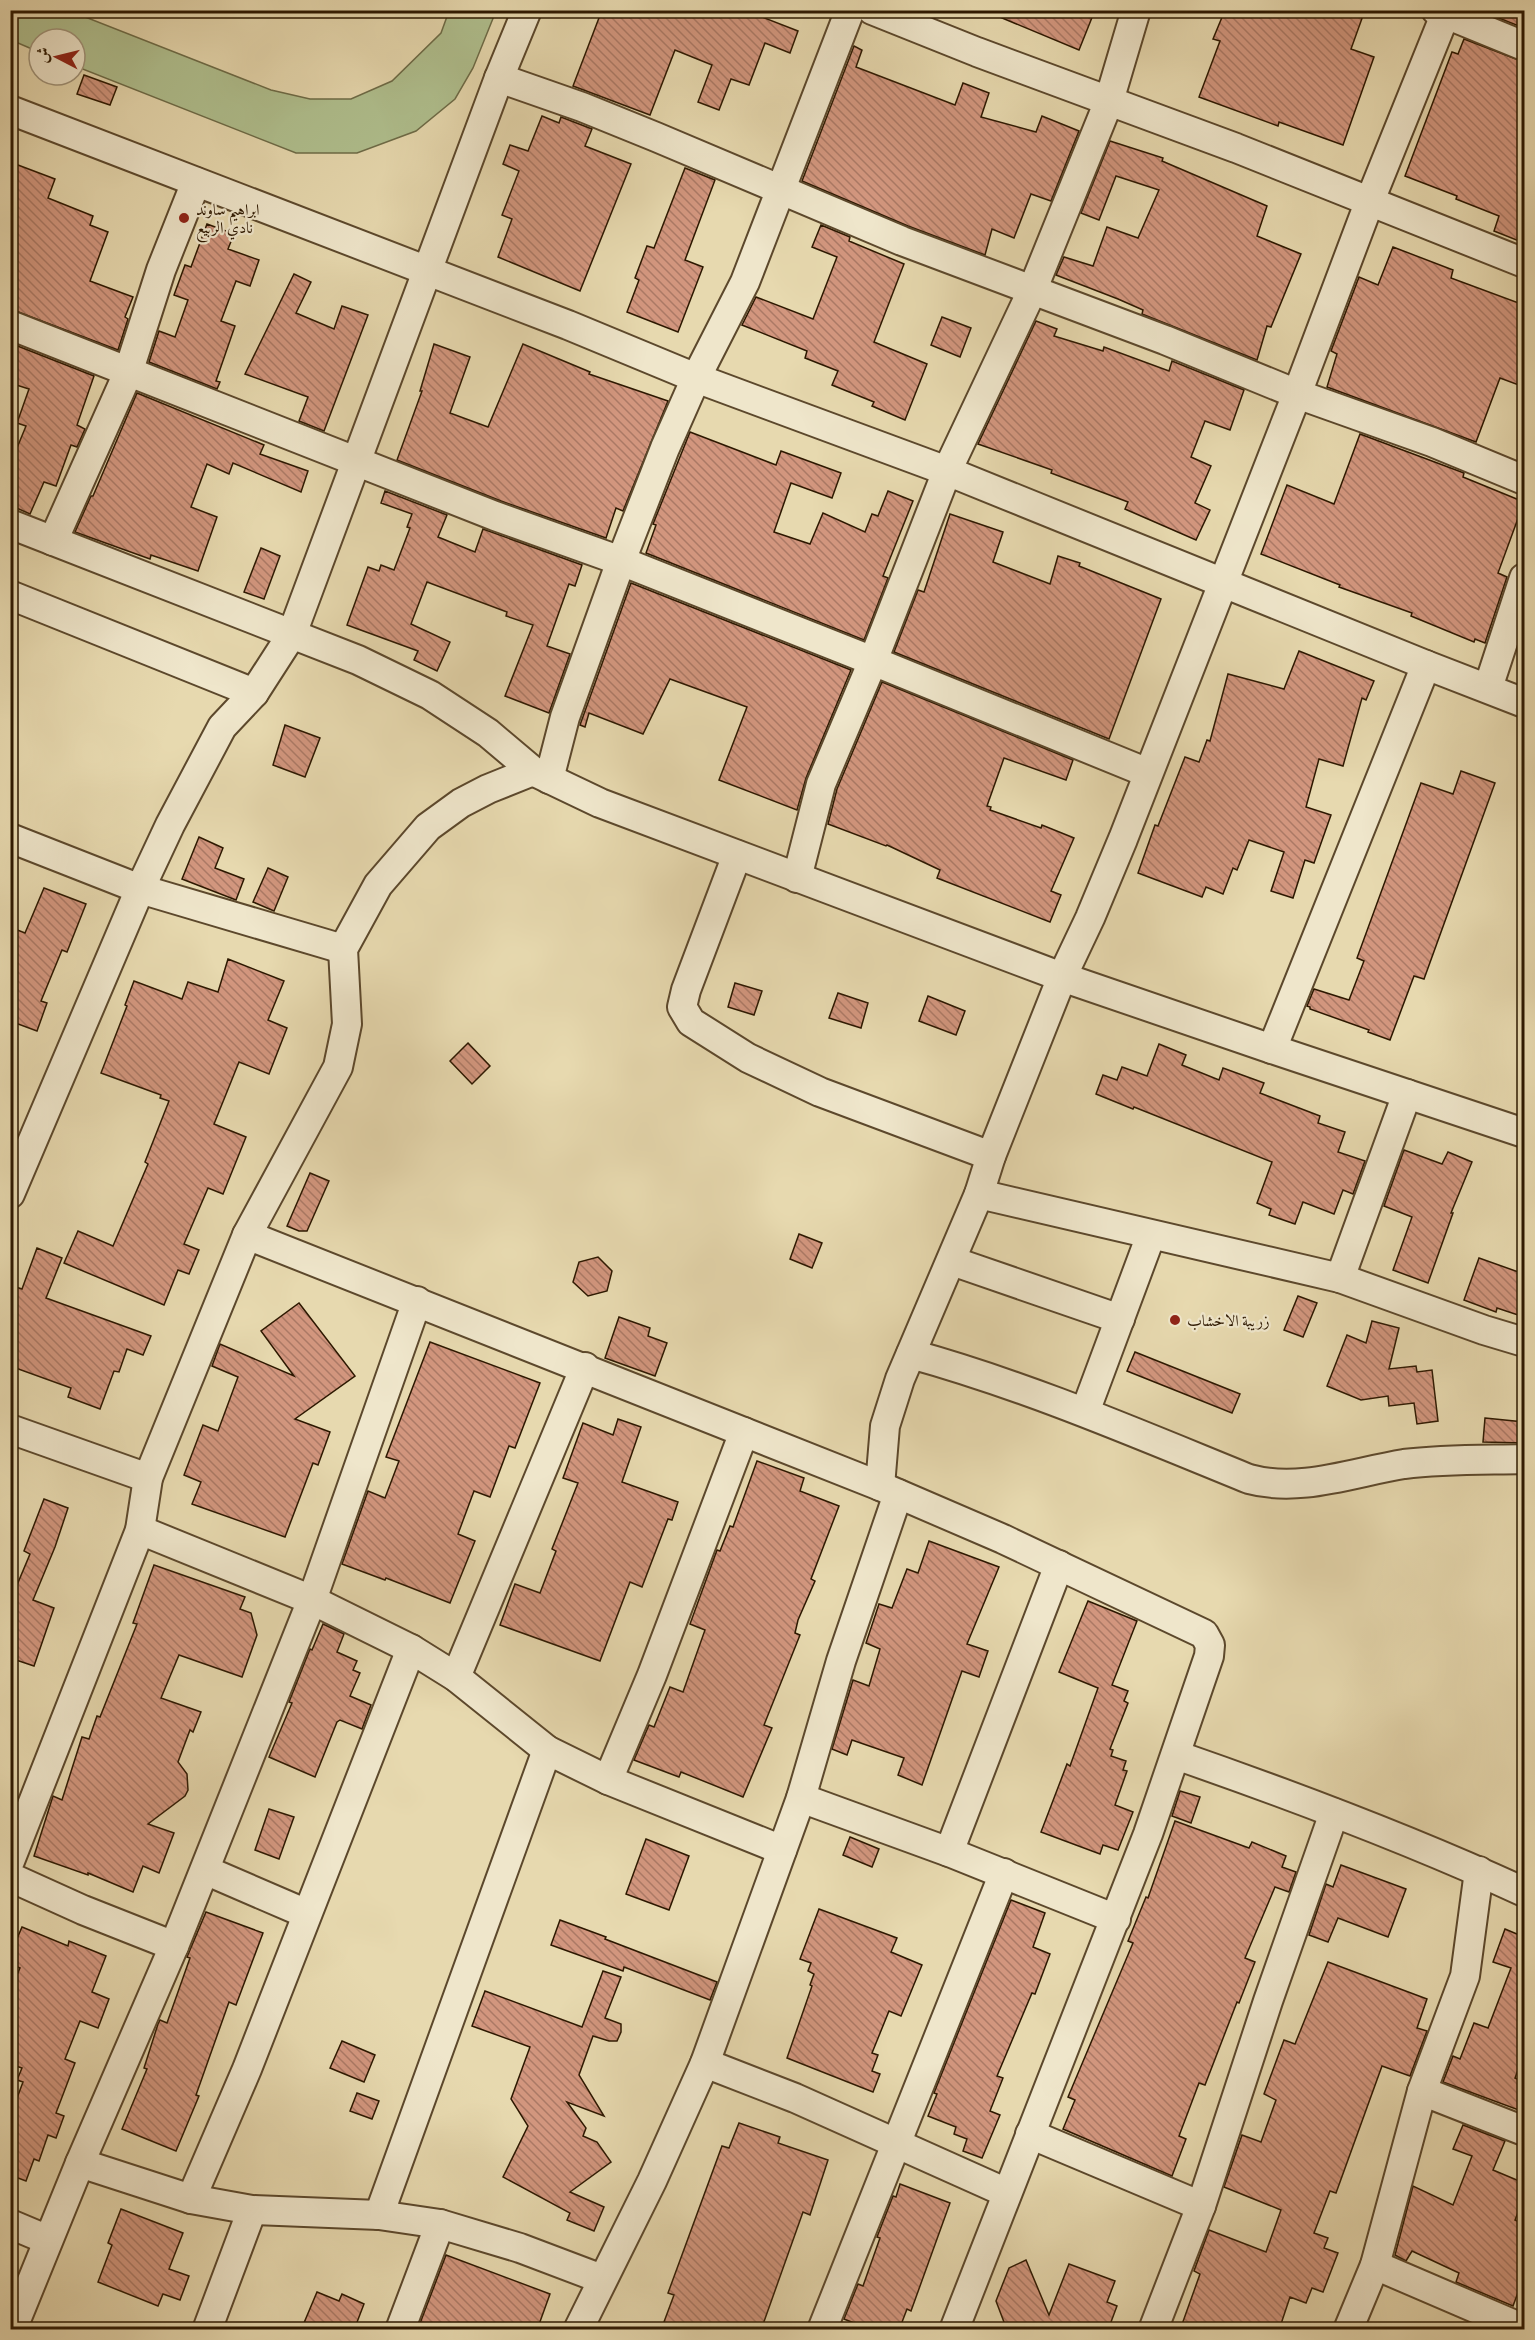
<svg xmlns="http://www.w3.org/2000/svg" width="1535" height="2340" font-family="Vollkorn,Amiri,serif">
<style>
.garden{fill:#b0c08f;stroke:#6e6c48;stroke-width:1.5}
.building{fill:url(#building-back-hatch);stroke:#2d1800;stroke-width:1.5}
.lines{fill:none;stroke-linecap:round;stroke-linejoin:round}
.minor-casing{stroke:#5c482c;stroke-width:32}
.minor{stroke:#efe6cb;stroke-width:28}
.poi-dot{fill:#8f2418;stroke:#efe6cb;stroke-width:2}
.labels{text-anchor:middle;stroke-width:4.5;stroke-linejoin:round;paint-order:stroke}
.poi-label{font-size:16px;fill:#2d1800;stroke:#efe6cb;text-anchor:start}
</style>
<defs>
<pattern id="building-back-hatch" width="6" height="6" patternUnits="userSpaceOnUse" patternTransform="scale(1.5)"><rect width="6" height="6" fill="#d2967e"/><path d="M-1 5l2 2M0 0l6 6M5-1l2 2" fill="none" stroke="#ab7965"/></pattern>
</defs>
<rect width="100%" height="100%" fill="#e7d9af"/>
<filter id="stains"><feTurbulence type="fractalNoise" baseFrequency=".00333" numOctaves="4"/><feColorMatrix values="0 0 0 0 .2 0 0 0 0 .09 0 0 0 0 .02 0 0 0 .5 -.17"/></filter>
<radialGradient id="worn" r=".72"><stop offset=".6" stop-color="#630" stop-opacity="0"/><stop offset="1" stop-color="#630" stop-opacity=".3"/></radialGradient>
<!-- garden -->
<polygon class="garden" points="10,11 70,11 271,90 310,99 351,99 392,81 441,33 449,11 496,11 473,68 455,99 416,131 357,153 296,153 75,66 75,39 39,39 39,52 11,40"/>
<!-- building -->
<g class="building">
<polygon points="602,10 744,10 798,31 790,53 765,43 749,85 731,79 719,110 698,102 712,65 675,50 650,115 573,86"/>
<polygon points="983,10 1095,10 1079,50"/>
<polygon points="1225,10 1365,10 1351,49 1374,57 1343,145 1279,122 1278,126 1199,97 1220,41 1213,39"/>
<polygon points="1498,11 1524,11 1524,28 1496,17"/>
<polygon points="1464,39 1524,62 1524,243 1494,231 1499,216 1456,199 1457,196 1405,176 1452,52 1458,54"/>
<polygon points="854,46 862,50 856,67 955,105 963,83 989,93 981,117 1036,132 1042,116 1079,131 1051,201 1031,194 1014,238 992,229 985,255 908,226 802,181"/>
<polygon points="84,75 117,87 110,105 77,94"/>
<polygon points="542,116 559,123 561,117 592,129 585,146 631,164 580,291 498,257 512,219 502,215 519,171 503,164 510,145 528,151"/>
<polygon points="1110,141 1163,158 1162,161 1267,206 1257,236 1301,254 1271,327 1267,326 1257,360 1142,314 1143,310 1118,299 1056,275 1064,257 1093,266 1107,227 1138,238 1159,190 1116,176 1099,220 1081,213"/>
<polygon points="10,162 55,179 48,198 93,216 90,225 108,232 90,281 133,297 125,317 128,319 118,350 10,309"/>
<polygon points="685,168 715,180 685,260 703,267 678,332 627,312 639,280 635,278 647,246 654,248"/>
<polygon points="207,224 234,234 228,249 259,260 250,286 236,281 221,321 235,326 216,381 220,382 217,389 149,362 159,331 175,337 188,300 174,295 185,265 191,267"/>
<polygon points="821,225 850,237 849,241 904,264 874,342 927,364 905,420 872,406 874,402 832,385 838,371 805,358 807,351 742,325 756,297 813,319 837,257 812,247"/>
<polygon points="1393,247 1453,270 1451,278 1524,305 1524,387 1500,378 1476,442 1327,387 1337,354 1331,351 1359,277 1378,285"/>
<polygon points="294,274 311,282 296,313 334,329 342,306 368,315 324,431 299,421 308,397 245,374"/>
<polygon points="942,317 971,328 960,357 931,345"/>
<polygon points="1036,321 1057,329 1054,336 1103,351 1104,347 1169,371 1172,361 1244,390 1230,430 1205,421 1191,457 1211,466 1195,503 1210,510 1196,540 1125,509 1128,502 1051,473 1052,470 978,444"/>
<polygon points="10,343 94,376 77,425 85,429 77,447 71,445 56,486 44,482 30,514 10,505 10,465 26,426 17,423 29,389 10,383"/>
<polygon points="434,344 470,357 450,413 488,427 523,344 590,372 589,374 668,401 623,511 616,508 606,538 501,501 397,460 422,391 420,391"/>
<polygon points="137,393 264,445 260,454 308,471 301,492 233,463 229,474 207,464 191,507 217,517 198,571 151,555 150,559 75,532 91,496 93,496"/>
<polygon points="690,432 776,465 781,451 841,473 832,498 791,483 774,532 810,544 823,513 865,532 872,514 878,516 888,491 913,501 883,576 888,578 864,640 646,553 656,525 653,524"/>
<polygon points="1360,434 1464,473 1463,477 1524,502 1498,573 1507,577 1485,643 1475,639 1474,642 1411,616 1412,613 1339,587 1340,585 1261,554 1287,485 1334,504"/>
<polygon points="385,491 447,515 438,537 475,552 483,529 582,565 575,586 569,584 547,646 570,654 549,713 505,696 533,625 506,616 507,612 427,582 411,624 450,642 437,671 414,660 418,651 347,625 368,567 379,571 381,565 394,570 410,528 407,527 412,514 381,503"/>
<polygon points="950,514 1003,532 993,562 1050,584 1058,556 1080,563 1079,566 1161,599 1109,739 894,652 918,590 924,592"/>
<polygon points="261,548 280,556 264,599 244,592"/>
<polygon points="631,583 851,670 806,778 797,810 719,780 747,707 670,679 643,734 589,713 585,727 580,725"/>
<polygon points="1299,651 1374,681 1366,700 1362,698 1343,766 1319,759 1306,807 1331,815 1314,863 1305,860 1293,898 1271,891 1284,852 1249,840 1237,870 1233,868 1223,894 1206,887 1202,897 1138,873 1155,825 1158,826 1185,757 1199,762 1207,740 1210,741 1228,674 1284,689"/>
<polygon points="882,682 1073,760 1066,780 1004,758 987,806 991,807 990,810 1041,828 1042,825 1074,838 1051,891 1061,895 1050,922 937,878 940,870 887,845 886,846 828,824 837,789"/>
<polygon points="285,725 320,738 305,777 273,765"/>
<polygon points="1461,771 1495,783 1424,979 1414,976 1390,1040 1368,1032 1369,1030 1310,1009 1310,1007 1307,1006 1314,989 1349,1000 1364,961 1357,958 1421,783 1453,794"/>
<polygon points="199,837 223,848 215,868 244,879 236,900 182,879"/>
<polygon points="268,868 288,877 274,911 253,902"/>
<polygon points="44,888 86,904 67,952 62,950 41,1001 47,1003 37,1031 10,1021 10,927 25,933"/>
<polygon points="228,959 284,981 268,1020 287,1028 269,1074 239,1062 214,1124 246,1137 223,1194 208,1188 184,1244 199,1250 189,1274 178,1270 164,1305 64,1263 78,1231 113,1246 148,1164 145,1162 169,1101 160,1098 161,1095 101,1073 127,1006 125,1005 134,981 182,999 188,982 218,992"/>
<polygon points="735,983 762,991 754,1015 728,1007"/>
<polygon points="838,993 868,1003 861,1028 829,1018"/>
<polygon points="928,996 965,1011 956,1035 919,1021"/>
<polygon points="468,1043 490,1066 472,1084 450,1061"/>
<polygon points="1159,1044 1186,1055 1182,1065 1219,1080 1223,1068 1264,1083 1260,1093 1320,1116 1318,1123 1345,1132 1338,1152 1365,1161 1353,1194 1343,1190 1334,1214 1303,1202 1295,1224 1269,1215 1271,1209 1257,1203 1272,1162 1134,1107 1133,1109 1096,1094 1103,1075 1117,1080 1122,1067 1147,1076"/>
<polygon points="1404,1150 1442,1164 1448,1152 1472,1162 1451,1213 1453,1213 1428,1283 1393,1270 1412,1217 1384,1206"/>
<polygon points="310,1173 329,1181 307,1231 299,1231 287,1226"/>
<polygon points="799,1234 822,1243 812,1268 790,1259"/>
<polygon points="37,1248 62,1258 46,1298 151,1336 143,1355 127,1349 119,1372 114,1371 100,1409 68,1397 71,1388 10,1366 10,1285 22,1289"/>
<polygon points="598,1257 612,1271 607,1291 588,1296 573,1282 579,1262"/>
<polygon points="1479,1258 1524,1274 1524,1317 1497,1308 1496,1312 1464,1300"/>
<polygon points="1298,1296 1317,1303 1303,1337 1284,1330"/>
<polygon points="299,1303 355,1376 295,1419 330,1432 318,1465 313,1463 285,1537 192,1504 201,1482 184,1475 203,1425 218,1431 238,1377 212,1366 220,1344 294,1376 261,1331"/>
<polygon points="619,1317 650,1328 648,1336 667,1343 655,1376 605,1358"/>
<polygon points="1372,1321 1399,1328 1389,1369 1416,1366 1417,1372 1432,1370 1438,1421 1417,1424 1414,1403 1389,1406 1388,1396 1361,1400 1327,1386 1347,1335 1366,1343"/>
<polygon points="430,1342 540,1383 515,1448 509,1446 490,1497 474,1491 458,1534 475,1541 450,1603 386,1578 385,1580 342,1564 368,1491 385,1498 399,1461 386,1457"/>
<polygon points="1135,1352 1240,1394 1232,1413 1127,1371"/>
<polygon points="1485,1418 1524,1422 1524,1443 1483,1442"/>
<polygon points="618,1419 641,1427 622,1482 678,1502 672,1520 668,1519 642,1587 630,1582 600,1661 500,1625 515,1584 540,1593 556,1551 552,1549 578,1483 563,1478 583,1423 613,1435"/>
<polygon points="757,1461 804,1478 800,1491 839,1506 811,1579 815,1581 798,1620 795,1633 800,1635 764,1725 772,1728 743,1797 681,1772 679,1777 634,1760 649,1725 654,1727 670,1687 683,1692 705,1630 690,1624 717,1550 720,1551 730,1526 733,1527"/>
<polygon points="44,1499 68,1508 55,1547 33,1600 54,1608 34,1666 10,1658 10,1591 14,1592 30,1554 24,1551"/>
<polygon points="929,1541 999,1567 967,1644 988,1651 979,1677 962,1671 922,1785 898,1775 904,1758 852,1740 847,1755 832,1749 853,1680 869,1686 880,1649 866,1643 879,1604 892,1608 907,1569 918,1573"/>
<polygon points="154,1565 245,1597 240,1609 251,1613 257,1635 242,1677 179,1655 161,1698 201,1712 193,1732 190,1730 178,1762 187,1774 188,1790 185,1796 148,1824 174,1833 159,1873 143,1866 133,1892 88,1873 88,1875 34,1856 53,1796 62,1800 82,1737 89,1739 97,1716 100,1717 137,1624 133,1623"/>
<polygon points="1088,1601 1137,1621 1112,1685 1128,1691 1124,1701 1128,1703 1110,1749 1113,1750 1111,1756 1126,1761 1123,1770 1127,1771 1115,1805 1133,1812 1118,1850 1103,1845 1100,1854 1041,1832 1067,1764 1070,1766 1098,1688 1059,1672"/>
<polygon points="323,1624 344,1634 337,1652 357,1661 353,1670 360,1673 350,1696 371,1705 362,1729 340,1720 337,1722 315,1777 269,1757 292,1703 289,1702 310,1649 312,1650"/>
<polygon points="1180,1791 1200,1797 1191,1823 1172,1816"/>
<polygon points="269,1809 294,1817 279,1859 255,1850"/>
<polygon points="1175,1821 1249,1848 1252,1842 1286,1856 1282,1867 1296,1872 1289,1892 1275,1887 1245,1958 1255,1962 1239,2003 1237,2002 1205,2085 1199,2083 1179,2136 1186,2139 1172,2176 1063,2129 1075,2100 1068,2097 1133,1943 1128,1941 1146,1897 1148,1898"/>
<polygon points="850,1837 879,1849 872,1867 843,1855"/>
<polygon points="646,1839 689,1856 669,1910 626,1894"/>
<polygon points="1341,1865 1406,1889 1388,1937 1338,1918 1328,1942 1309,1935 1326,1884 1333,1887"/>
<polygon points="1011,1900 1045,1913 1033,1947 1050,1954 1035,1994 1032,1993 997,2076 1003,2078 990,2111 1000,2115 982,2158 963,2151 967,2139 954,2134 956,2127 928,2116 937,2094 934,2093"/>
<polygon points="819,1909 897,1938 891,1952 922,1965 901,2016 889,2011 872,2053 878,2055 872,2071 880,2074 873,2092 787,2058 812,1986 810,1985 814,1974 808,1971 811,1963 800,1959"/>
<polygon points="206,1912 263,1933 236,2005 229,2002 196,2095 199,2096 176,2151 122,2129 147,2069 144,2068 158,2024 160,2020 167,2023 190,1958 187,1957"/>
<polygon points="560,1920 606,1937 605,1939 717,1982 710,2000 624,1967 623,1971 551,1945"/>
<polygon points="22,1927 68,1946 69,1941 106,1956 92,1992 109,1999 98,2028 80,2021 65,2059 75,2063 56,2113 64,2116 56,2138 48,2135 39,2161 34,2159 26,2181 10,2175 10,2117 23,2082 17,2080 22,2068 10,2064 10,1991 20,1968 10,1964 10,1955"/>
<polygon points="1505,1929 1524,1937 1524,2054 1515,2078 1524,2082 1524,2112 1443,2082 1453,2056 1460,2059 1474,2023 1488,2028 1511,1968 1493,1962"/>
<polygon points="1328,1962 1427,1999 1417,2028 1427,2031 1410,2076 1382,2066 1336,2193 1330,2191 1314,2233 1328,2238 1324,2248 1338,2253 1323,2292 1312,2288 1306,2303 1290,2297 1279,2330 1180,2330 1200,2274 1194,2271 1209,2230 1266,2252 1281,2210 1224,2187 1242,2135 1261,2142 1276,2100 1264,2094 1284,2040 1295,2044"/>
<polygon points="603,1971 621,1977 605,2018 621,2024 621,2032 617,2041 609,2041 593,2036 579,2075 604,2116 567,2102 586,2128 583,2136 597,2142 611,2162 570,2192 604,2207 594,2231 567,2220 570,2213 503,2177 528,2126 511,2099 530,2047 472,2026 485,1991 582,2027"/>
<polygon points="342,2041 375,2055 364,2082 330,2068"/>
<polygon points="357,2093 379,2101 372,2119 350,2111"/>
<polygon points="739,2123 780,2137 778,2143 828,2160 810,2215 803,2212 761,2330 661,2330 674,2295 668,2293 722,2146 729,2148"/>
<polygon points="1463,2125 1505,2141 1493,2170 1524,2183 1524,2197 1515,2220 1524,2224 1524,2276 1513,2306 1456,2282 1459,2273 1412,2251 1406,2261 1395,2255 1413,2186 1453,2205 1472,2156 1453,2149"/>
<polygon points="900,2184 950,2203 911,2311 907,2309 899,2330 857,2330 859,2325 844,2319 858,2284 863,2286 880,2238 877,2237 893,2196 896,2197"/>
<polygon points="121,2209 183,2233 169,2269 189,2276 180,2300 163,2294 158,2306 98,2282 112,2245 108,2243"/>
<polygon points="446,2255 550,2294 537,2330 429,2330 419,2326"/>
<polygon points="1026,2260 1049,2315 1069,2264 1115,2281 1107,2302 1117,2306 1108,2330 1007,2330 996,2301 1009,2268"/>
<polygon points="317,2292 339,2301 342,2294 364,2304 354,2330 301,2330"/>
</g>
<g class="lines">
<!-- minor casing -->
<g class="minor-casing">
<g id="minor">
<polyline points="872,10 977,52 1236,148 1524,263"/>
<polyline points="1436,10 1524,46"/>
<polyline points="499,78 582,107 656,137 902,241 1165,340 1297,394 1432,442 1524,480"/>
<polyline points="10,110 568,325 696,378 947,471 1426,665 1524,703"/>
<polyline points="10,325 495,516 621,561 873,661 1148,773"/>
<polyline points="10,524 358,660 430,695 488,733 533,771 600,803 1062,977 1090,918 1123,839 1297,394 1369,203 1447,10"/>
<polyline points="53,541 128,373 161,270 196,182"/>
<polyline points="10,595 254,693"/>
<polyline points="1488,688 1524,578"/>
<polyline points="549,779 565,717 621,561 665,448 696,378 745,282 850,10"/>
<polyline points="10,838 140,889 343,949"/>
<polyline points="737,855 686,990 682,1007 691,1022 748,1058 820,1092 991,1156"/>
<polyline points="797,878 821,784 873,661 947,471 1032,291 1109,101 1136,10"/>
<polyline points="1272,1049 1524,1133"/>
<polyline points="10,1194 140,889 170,825 222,727 254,693 292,634 499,78 527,10"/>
<polyline points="979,1194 1340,1278 1484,1330 1524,1342"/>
<polyline points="247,1235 880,1486 1003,1539 1204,1634 1210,1645 1209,1656 1148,1834 954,2330"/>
<polyline points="952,1261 1120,1319"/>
<polyline points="1340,1278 1407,1094"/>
<path d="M911,1354C1027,1386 1138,1434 1249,1479C1300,1493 1354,1472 1404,1464C1444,1459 1485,1460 1524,1459"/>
<polyline points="1085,1412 1151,1235"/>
<polyline points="10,1429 148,1478"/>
<polyline points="880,1486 885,1426 900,1379 979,1194 991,1156 1062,977 1272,1049 1426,665"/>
<polyline points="140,1530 312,1600 411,1649 456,1677 547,1750 608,1780 782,1850"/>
<polyline points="456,1677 585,1367"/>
<polyline points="547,1750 379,2215 440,2224 520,2248 602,2279"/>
<path d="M1176,1755C1294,1796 1411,1840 1524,1892"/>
<polyline points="608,1780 652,1675 744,1432"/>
<polyline points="801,1798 949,1852 1116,1919"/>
<polyline points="949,1852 1059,1565"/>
<polyline points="10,1861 140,1530 148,1478 247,1235 338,1067 347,1024 343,949 378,885 428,827 461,803 488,789 533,771"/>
<polyline points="205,1870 307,1914"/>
<polyline points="10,1877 83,1910 174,1946"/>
<polyline points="705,2063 795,2098 1007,2193"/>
<polyline points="1422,2091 1524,2131"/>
<polyline points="1030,2134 1201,2206"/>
<polyline points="80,2163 191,2199 252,2210 379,2215"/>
<polyline points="191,2199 247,2069 411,1649"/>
<polyline points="10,2224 48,2240"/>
<polyline points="1375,2265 1524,2329"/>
<polyline points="12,2330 80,2163 174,1946 312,1600 417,1301"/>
<polyline points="207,2330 252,2210"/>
<polyline points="400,2330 440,2224"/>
<polyline points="578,2330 652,2181 705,2063 801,1798 841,1661 898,1494"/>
<polyline points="822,2330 1004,1873"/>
<polyline points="1153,2330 1201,2206 1268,2001 1334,1813"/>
<polyline points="1348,2330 1375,2265 1422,2091 1465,1976 1479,1871"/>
</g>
</g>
<!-- minor -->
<use href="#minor" class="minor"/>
</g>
<!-- markers -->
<g class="poi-dot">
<circle cx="184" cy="218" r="6"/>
<circle cx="1175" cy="1320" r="6"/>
</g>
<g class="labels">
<!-- poi labels -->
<g class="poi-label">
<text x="196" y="215">ابراهيم ساوند<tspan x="196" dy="18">نادي الربيع</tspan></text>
<text x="1187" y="1326">زريبة الاخشاب</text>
</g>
</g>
<!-- margin -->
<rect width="1535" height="2340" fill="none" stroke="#e7d9af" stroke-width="36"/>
<rect x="12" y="12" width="1511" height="2316" fill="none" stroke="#2d1800" stroke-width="3"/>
<rect x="18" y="18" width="1499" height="2304" fill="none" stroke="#2d1800" stroke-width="1.5"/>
<!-- north arrow -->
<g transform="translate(57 57) rotate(277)"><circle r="28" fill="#efe6cb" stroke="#a1947a" stroke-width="1.5"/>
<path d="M0-4.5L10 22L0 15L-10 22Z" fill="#8f2418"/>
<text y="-9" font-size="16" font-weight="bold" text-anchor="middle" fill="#2d1800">ش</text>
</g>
<rect width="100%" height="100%" filter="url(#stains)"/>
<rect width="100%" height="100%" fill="url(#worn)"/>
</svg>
